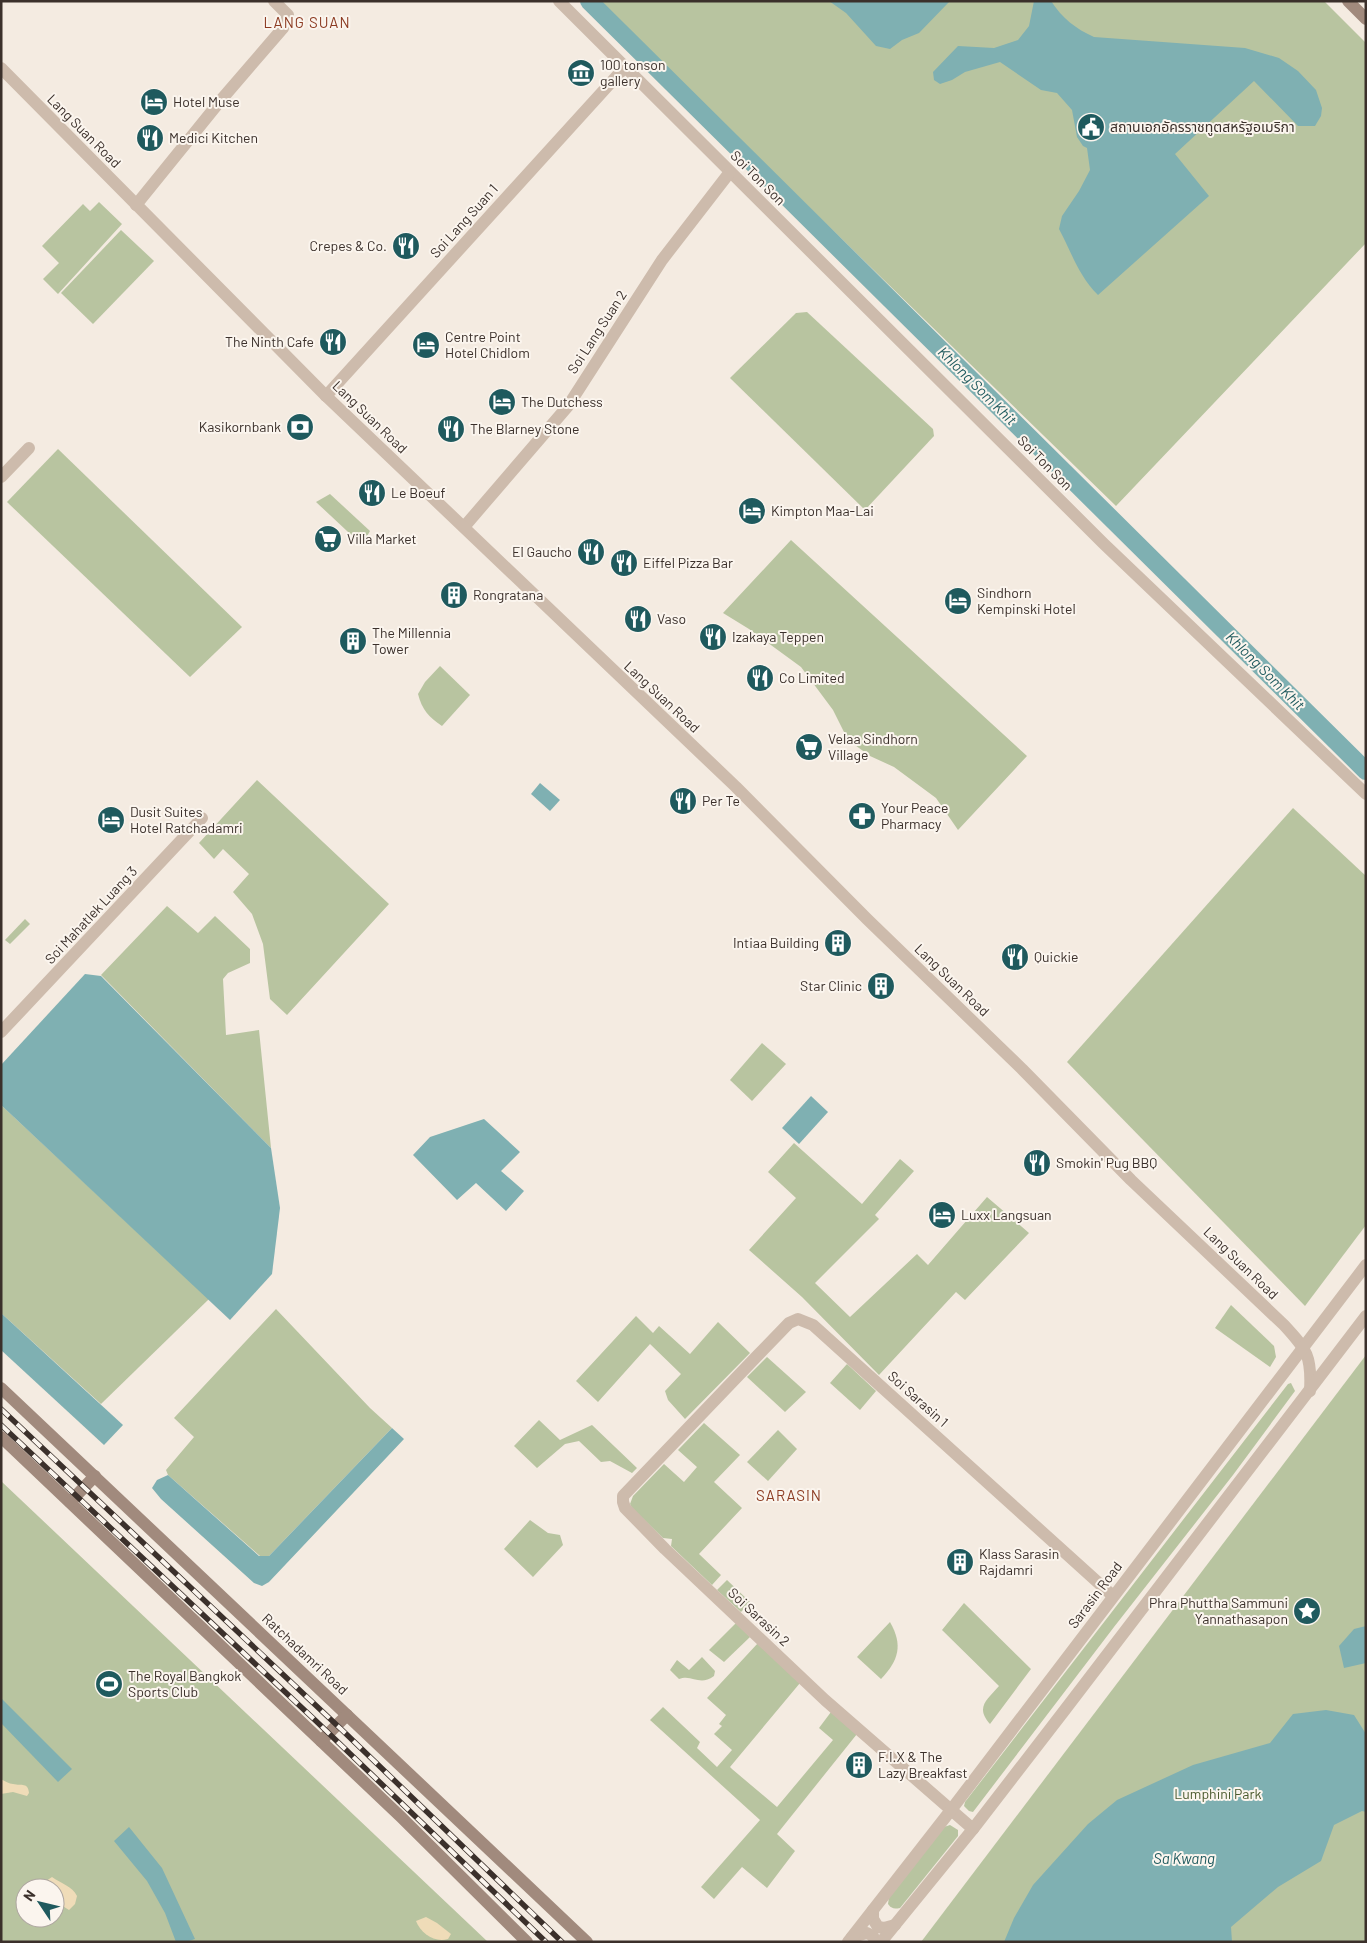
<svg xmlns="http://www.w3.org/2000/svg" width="1367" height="1943" font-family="Barlow,'Noto Sans Thai',sans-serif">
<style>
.green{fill:#b8c4a0;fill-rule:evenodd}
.sand{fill:#efdcb8}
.water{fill:#7fb0b2}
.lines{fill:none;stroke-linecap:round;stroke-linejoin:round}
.canal{stroke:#7fb0b2;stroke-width:18}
.minor{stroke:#cdbbac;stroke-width:12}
.tertiary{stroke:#cdbbac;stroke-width:12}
.secondary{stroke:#a18a7d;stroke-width:12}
.rail-casing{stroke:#3b302b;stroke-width:5.5}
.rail{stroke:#fbf5ee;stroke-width:4;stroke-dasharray:11;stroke-linecap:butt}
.labels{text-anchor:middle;stroke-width:4;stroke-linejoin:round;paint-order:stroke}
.poi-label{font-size:14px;fill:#3b302b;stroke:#fbf5ee;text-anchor:start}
.street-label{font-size:14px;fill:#3b302b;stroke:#fbf5ee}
.park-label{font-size:14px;fill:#4a5a2e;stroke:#fbf5ee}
.neighbourhood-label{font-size:15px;letter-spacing:1px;fill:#8c3b22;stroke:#fbf5ee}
.water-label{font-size:15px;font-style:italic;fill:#1f5a5e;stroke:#fbf5ee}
</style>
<rect width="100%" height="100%" fill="#f4ebe1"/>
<!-- green -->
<g class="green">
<polygon points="595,1 1324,1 1366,43 1366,243 1116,506 776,175"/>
<polygon points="99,202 122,224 58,294 43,279 59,263 42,246 83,204 90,211"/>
<polygon points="121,230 154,261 93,324 61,293"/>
<polygon points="807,312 933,429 934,436 865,510 730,378 796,313"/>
<polygon points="58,449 242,627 190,677 7,502"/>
<polygon points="330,494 370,531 362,545 316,502"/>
<polygon points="791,540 1027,756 958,830 936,798 894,767 870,756 848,740 833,710 801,667 749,629 723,613"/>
<path d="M440,666L470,695L442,726C429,717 422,710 418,694L425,682Z"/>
<polygon points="257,780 389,904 287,1015 270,999 263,944 252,914 233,892 249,874 223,849 214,859 199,843"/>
<polygon points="1293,808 1366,876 1366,1225 1305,1306 1067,1062"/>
<polygon points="167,906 198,933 215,916 250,949 250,963 228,973 223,979 226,1035 259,1030 271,1148 101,975"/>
<polygon points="25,919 30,924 10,944 5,940"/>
<polygon points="762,1043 786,1064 752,1101 730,1080"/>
<polygon points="1,1105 209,1299 101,1404 1,1313"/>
<polygon points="794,1143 862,1204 900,1159 914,1171 875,1215 879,1219 815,1283 850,1317 917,1254 928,1265 987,1197 1029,1233 965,1300 956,1292 879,1375 802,1297 749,1250 796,1198 768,1172"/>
<polygon points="1231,1305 1274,1346 1276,1357 1270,1367 1215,1328"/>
<polygon points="276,1309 370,1408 392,1428 269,1556 260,1556 168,1475 166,1470 194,1437 174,1418"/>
<polygon points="636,1316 653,1333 659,1326 690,1354 718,1322 750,1353 685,1419 668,1400 665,1391 681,1374 650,1344 598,1402 576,1381"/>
<polygon points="1366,1355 1366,1942 921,1942"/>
<polygon points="767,1357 806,1392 785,1412 747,1377"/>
<polygon points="847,1364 876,1391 860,1410 830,1383"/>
<polygon points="1291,1383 1295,1391 1233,1475 1114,1627 973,1812 969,1811 964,1806 965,1802 1288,1384"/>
<polygon points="539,1420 560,1440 592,1425 637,1468 632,1473 610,1461 601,1462 579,1441 565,1444 537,1468 514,1446"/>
<polygon points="704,1423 740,1455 714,1482 742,1508 699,1554 721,1575 712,1585 671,1546 672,1539 663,1538 632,1508 630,1504 633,1496 664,1464 684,1482 697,1467 678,1450"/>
<polygon points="778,1430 797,1449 768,1481 747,1462"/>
<path d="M1,1481L488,1942H1ZM25,1888H55V1918H25Z"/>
<polygon points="530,1520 548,1533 560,1535 563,1545 533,1577 504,1549"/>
<polygon points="727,1580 750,1602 741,1612 717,1590"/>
<path d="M964,1603L1031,1669L990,1724C975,1707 987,1700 999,1686L942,1630Z"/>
<path d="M890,1622C903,1645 899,1660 881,1679L857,1657Z"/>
<polygon points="736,1623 750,1637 724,1662 709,1650"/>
<polygon points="758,1643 800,1683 730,1767 732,1769 777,1807 833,1740 819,1728 831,1712 857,1734 777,1834 795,1851 767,1888 742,1867 714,1899 701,1887 760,1820 650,1720 663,1707 700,1742 697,1748 717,1767 732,1750 714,1734 722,1726 719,1724 726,1715 707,1698"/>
<path d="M702,1657L715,1671L714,1676C699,1687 693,1674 679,1679L670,1670L677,1660L689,1670Z"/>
<path d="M950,1825L958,1830V1836L900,1908C894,1909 892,1909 888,1904L889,1897L944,1827Z"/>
</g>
<!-- sand -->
<g class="sand">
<path d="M1,1779C5,1781 9,1784 13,1784C22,1786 28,1782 29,1793L27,1796L13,1792L1,1794Z"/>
<path d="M52,1877C62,1884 72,1886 77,1896L75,1904L69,1910C60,1905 55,1899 55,1888H48L45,1885L46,1881Z"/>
<path d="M426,1917L437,1923L451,1934L448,1939C435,1943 421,1934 416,1921Z"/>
</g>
<!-- water -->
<g class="water">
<polygon points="829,1 950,1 919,33 902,40 890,49 876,46 846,13"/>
<path d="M1034,1H1051C1062,18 1076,29 1094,37L1245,48L1279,58L1298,71L1316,90L1322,108L1321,116L1315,126H1298L1254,81L1175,154L1209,196L1098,295C1078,275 1072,253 1059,229L1062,216L1079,191L1090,170L1087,148L1083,146L1077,137L1072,110L1057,93L1041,90L1000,62L965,72L952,80L940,84L934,80L933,72L958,46L994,48L1018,40L1029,26Z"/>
<polygon points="540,783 560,800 550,811 531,794"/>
<polygon points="85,974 101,976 271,1148 280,1208 272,1274 230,1320 1,1105 1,1065"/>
<polygon points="811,1096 828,1112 799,1144 782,1128"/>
<polygon points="484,1119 520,1152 501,1171 524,1191 506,1211 476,1183 457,1200 413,1155 430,1137"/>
<polygon points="1,1313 123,1425 104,1445 1,1350"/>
<polygon points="392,1428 404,1439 269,1582 262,1586 254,1583 161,1499 152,1488 157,1480 168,1475 259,1556 269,1556"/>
<polygon points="1366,1626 1366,1663 1344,1668 1339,1646 1354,1629"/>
<polygon points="1,1698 72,1769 58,1782 1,1723"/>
<polygon points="1326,1710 1354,1715 1366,1734 1366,1812 1362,1811 1334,1825 1321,1861 1278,1887 1231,1927 1232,1942 1004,1942 1014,1918 1033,1885 1088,1824 1117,1800 1193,1765 1270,1743 1293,1714"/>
<polygon points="129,1827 162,1868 195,1939 186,1942 176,1942 165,1913 147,1881 114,1841"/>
</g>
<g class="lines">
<!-- canal -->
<polyline class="canal" points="589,1 1366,771"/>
<!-- minor -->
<g class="minor">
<polyline points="559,1 1104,544 1366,794"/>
<polyline points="136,205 221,100 283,28 288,15 274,1"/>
<polyline points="326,396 625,67"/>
<polyline points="1,477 29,448"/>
<polyline points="464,527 568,406 662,260 730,172"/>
<polyline points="1,1032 202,818"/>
<polyline points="973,1829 825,1700 665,1549 625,1508 623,1502 623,1496 759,1354 789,1323 798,1319 813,1325 1113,1596"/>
</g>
<!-- tertiary -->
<g class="tertiary">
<path d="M1,68L326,396L736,787L867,919L1022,1069L1131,1180L1284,1325C1307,1350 1312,1356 1310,1391"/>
<polyline points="873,1910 873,1919 878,1927 884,1928 895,1925"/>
<polyline points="852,1937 867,1933 873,1936 875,1942"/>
<polyline points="848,1942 951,1810 1366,1265"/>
<polyline points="881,1942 973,1829 1064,1711 1366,1316"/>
</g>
<!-- secondary -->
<g class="secondary">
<polyline points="1348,1 1366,19"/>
<polyline points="1,1388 587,1942"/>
<polyline points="1,1437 401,1817 527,1942"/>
<polyline points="70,1502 95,1476"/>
<polyline points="321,1741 347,1715"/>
</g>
<!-- rail casing -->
<g class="rail-casing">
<g id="rail">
<polyline points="1,1409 342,1730 562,1942"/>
<polyline points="1,1425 316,1721 546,1942"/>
</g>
</g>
<!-- rail -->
<use href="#rail" class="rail"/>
</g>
<!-- icons -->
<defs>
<g id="museum-disc" transform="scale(1.4375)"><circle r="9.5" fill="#1f5a5e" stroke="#fbf5ee"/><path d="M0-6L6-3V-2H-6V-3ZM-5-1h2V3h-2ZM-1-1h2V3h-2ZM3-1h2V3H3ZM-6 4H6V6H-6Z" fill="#fff"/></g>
<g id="hotel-disc" transform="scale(1.4375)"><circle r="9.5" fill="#1f5a5e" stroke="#fbf5ee"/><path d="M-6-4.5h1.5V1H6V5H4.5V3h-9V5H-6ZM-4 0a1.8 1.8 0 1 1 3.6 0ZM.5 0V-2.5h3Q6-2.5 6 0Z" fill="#fff"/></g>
<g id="civic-disc" transform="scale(1.4375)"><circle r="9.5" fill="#1f5a5e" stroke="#fbf5ee"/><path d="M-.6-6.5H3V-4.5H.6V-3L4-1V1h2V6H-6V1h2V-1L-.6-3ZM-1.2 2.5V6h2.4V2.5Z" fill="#fff"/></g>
<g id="restaurant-disc" transform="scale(1.4375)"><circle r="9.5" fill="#1f5a5e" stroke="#fbf5ee"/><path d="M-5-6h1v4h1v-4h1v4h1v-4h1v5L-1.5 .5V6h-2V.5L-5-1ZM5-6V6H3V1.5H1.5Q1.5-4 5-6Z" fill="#fff"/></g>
<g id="bank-disc" transform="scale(1.4375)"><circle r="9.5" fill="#1f5a5e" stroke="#fbf5ee"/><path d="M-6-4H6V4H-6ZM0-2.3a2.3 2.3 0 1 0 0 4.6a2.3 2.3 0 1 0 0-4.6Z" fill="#fff"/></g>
<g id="supermarket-disc" transform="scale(1.4375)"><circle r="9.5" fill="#1f5a5e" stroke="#fbf5ee"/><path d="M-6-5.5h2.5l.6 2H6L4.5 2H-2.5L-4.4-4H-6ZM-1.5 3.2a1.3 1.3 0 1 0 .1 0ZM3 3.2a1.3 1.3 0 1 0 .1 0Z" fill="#fff"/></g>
<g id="building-disc" transform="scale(1.4375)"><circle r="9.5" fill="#1f5a5e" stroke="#fbf5ee"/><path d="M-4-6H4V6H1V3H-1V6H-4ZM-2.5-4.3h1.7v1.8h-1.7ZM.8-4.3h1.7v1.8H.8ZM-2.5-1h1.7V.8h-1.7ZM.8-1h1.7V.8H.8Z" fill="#fff"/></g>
<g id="pharmacy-disc" transform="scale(1.4375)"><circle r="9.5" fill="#1f5a5e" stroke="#fbf5ee"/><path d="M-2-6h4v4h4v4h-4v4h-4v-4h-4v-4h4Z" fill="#fff"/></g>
<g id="sight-disc" transform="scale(1.4375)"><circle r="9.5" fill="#1f5a5e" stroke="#fbf5ee"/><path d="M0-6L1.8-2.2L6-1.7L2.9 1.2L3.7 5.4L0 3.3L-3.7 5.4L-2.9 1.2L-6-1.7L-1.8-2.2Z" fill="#fff"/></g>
<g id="stadium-disc" transform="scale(1.4375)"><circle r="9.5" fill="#1f5a5e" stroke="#fbf5ee"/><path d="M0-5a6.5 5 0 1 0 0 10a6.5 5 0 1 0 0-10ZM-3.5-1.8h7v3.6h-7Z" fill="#fff"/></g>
</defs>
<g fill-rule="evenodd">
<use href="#museum-disc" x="581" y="73"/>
<use href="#hotel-disc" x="154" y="102"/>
<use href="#civic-disc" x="1091" y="127"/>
<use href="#restaurant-disc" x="150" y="138"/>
<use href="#restaurant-disc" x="406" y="246"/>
<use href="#restaurant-disc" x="333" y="342"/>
<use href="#hotel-disc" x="426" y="345"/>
<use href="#hotel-disc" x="502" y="402"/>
<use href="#bank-disc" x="300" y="427"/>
<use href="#restaurant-disc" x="451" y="429"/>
<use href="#restaurant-disc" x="372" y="493"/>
<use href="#hotel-disc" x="752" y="511"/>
<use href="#supermarket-disc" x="328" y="539"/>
<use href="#restaurant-disc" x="591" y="552"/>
<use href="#restaurant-disc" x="624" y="563"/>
<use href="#building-disc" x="454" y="595"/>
<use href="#hotel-disc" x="958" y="601"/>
<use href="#restaurant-disc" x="638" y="619"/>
<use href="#restaurant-disc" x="713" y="637"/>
<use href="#building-disc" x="353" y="641"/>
<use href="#restaurant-disc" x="760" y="678"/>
<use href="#supermarket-disc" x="809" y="747"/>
<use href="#restaurant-disc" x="683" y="801"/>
<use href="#pharmacy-disc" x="862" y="816"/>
<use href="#hotel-disc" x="111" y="820"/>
<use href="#building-disc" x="838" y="943"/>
<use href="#restaurant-disc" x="1015" y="957"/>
<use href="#building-disc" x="881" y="986"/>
<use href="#restaurant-disc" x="1037" y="1163"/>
<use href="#hotel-disc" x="942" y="1215"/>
<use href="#building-disc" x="960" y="1562"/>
<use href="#sight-disc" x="1307" y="1611"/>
<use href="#stadium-disc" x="109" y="1684"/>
<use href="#building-disc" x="859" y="1765"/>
</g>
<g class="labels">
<!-- poi labels -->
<g class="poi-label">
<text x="600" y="70">100 tonson<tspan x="600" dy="16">gallery</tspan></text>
<text x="173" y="107">Hotel Muse</text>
<text x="1110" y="132">สถานเอกอัครราชทูตสหรัฐอเมริกา</text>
<text x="169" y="143">Medici Kitchen</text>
<text x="387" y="251" text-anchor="end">Crepes &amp; Co.</text>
<text x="445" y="342">Centre Point<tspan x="445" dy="16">Hotel Chidlom</tspan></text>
<text x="314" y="347" text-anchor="end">The Ninth Cafe</text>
<text x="521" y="407">The Dutchess</text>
<text x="281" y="432" text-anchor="end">Kasikornbank</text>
<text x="470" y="434">The Blarney Stone</text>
<text x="391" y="498">Le Boeuf</text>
<text x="771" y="516">Kimpton Maa-Lai</text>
<text x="347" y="544">Villa Market</text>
<text x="572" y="557" text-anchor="end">El Gaucho</text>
<text x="643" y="568">Eiffel Pizza Bar</text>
<text x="977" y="598">Sindhorn<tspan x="977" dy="16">Kempinski Hotel</tspan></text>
<text x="473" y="600">Rongratana</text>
<text x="657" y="624">Vaso</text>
<text x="372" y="638">The Millennia<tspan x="372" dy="16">Tower</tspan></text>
<text x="732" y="642">Izakaya Teppen</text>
<text x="779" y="683">Co Limited</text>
<text x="828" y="744">Velaa Sindhorn<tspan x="828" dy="16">Village</tspan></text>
<text x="702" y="806">Per Te</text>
<text x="881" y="813">Your Peace<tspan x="881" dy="16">Pharmacy</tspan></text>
<text x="130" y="817">Dusit Suites<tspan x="130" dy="16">Hotel Ratchadamri</tspan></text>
<text x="819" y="948" text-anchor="end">Intiaa Building</text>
<text x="1034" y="962">Quickie</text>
<text x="862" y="991" text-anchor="end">Star Clinic</text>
<text x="1056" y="1168">Smokin' Pug BBQ</text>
<text x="961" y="1220">Luxx Langsuan</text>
<text x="979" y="1559">Klass Sarasin<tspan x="979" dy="16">Rajdamri</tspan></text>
<text x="1288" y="1608" text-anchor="end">Phra Phuttha Sammuni<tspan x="1288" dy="16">Yannathasapon</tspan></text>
<text x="128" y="1681">The Royal Bangkok<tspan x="128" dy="16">Sports Club</tspan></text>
<text x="878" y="1762">F.I.X &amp; The<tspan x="878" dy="16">Lazy Breakfast</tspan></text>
</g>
<!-- street labels -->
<g class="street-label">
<text transform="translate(84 131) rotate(45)" y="5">Lang Suan Road</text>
<text transform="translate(758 178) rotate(45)" y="5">Soi Ton Son</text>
<text transform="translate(464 221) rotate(-48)" y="5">Soi Lang Suan 1</text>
<text transform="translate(597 332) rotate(-57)" y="5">Soi Lang Suan 2</text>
<text transform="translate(370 417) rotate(44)" y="5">Lang Suan Road</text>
<text transform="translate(1045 463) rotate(45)" y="5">Soi Ton Son</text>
<text transform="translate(662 697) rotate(43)" y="5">Lang Suan Road</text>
<text transform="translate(91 915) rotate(-47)" y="5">Soi Mahatlek Luang 3</text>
<text transform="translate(952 980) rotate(44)" y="5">Lang Suan Road</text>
<text transform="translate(1241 1263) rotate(44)" y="5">Lang Suan Road</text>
<text transform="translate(918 1399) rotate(42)" y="5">Soi Sarasin 1</text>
<text transform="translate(1095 1595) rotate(-53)" y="5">Sarasin Road</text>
<text transform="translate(759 1617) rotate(43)" y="5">Soi Sarasin 2</text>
<text transform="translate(305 1654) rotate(43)" y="5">Ratchadamri Road</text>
</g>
<!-- park labels -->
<g class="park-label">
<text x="1218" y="1799">Lumphini Park</text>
</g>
<!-- neighbourhood labels -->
<g class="neighbourhood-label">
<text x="307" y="28">LANG SUAN</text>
<text x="789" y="1501">SARASIN</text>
</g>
<!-- water labels -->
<g class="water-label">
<text transform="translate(977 386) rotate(45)" y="5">Khlong Som Khit</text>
<text transform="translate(1265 671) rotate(45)" y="5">Khlong Som Khit</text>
<text x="1184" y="1864">Sa Kwang</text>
</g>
</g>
<!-- border -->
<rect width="1367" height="1943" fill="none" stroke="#3b302b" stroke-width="5"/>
<!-- north arrow -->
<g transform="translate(40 1903) rotate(305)"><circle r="24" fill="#fbf5ee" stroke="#aea6a0"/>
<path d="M0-4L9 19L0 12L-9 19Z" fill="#1f5a5e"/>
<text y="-8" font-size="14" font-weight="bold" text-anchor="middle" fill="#3b302b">N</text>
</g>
</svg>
